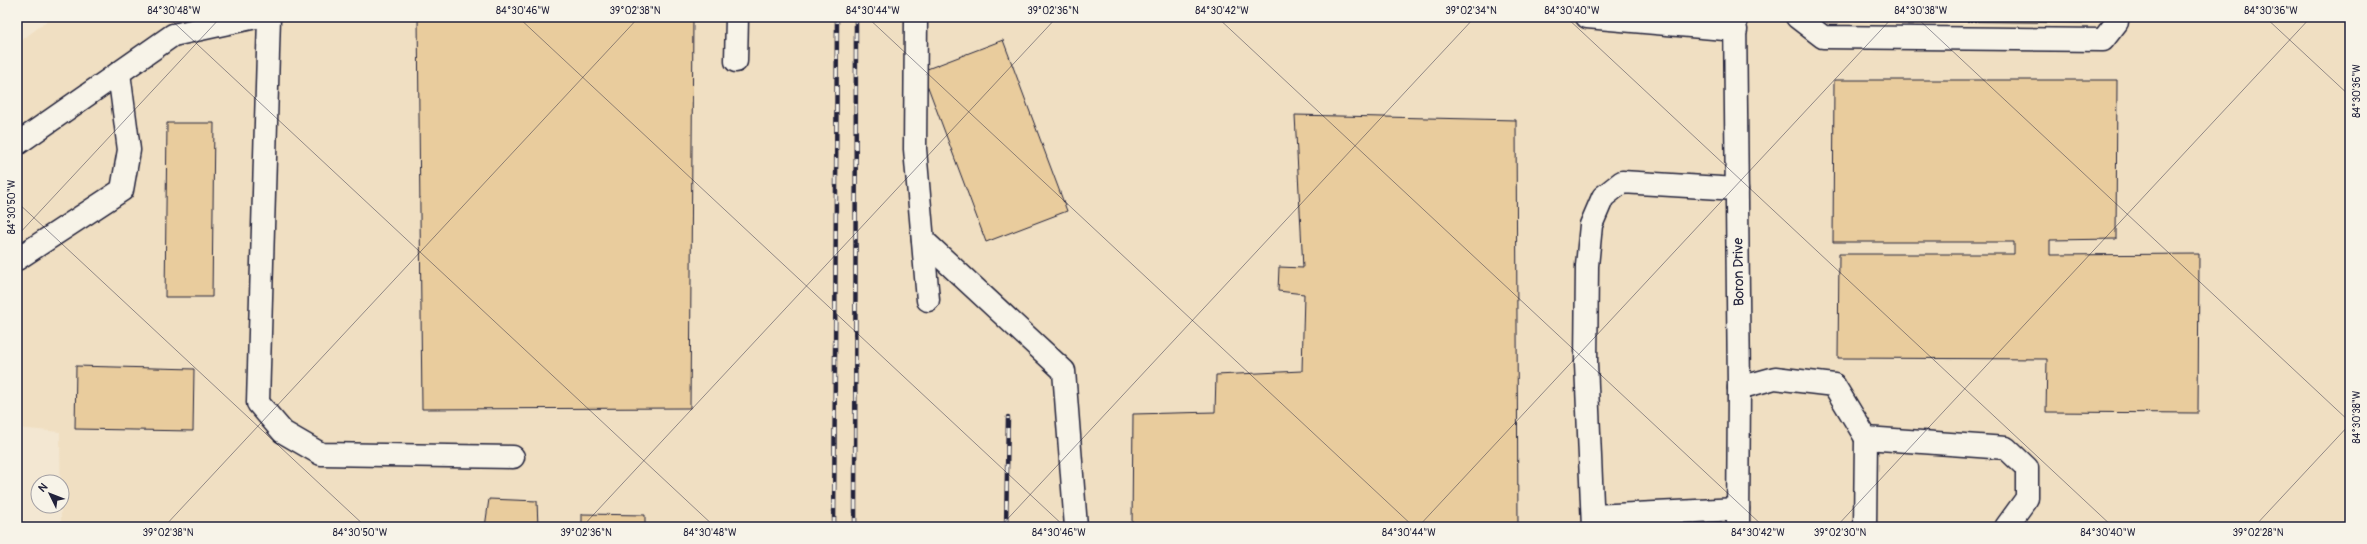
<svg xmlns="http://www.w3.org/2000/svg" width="2367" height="544" font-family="Pangolin,sans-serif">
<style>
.built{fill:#f0dfc2}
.building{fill:#e9cc9d;stroke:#22223b}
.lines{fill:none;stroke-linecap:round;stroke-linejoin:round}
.minor-casing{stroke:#22223b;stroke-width:25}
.minor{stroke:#f7f3e8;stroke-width:22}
.rail-casing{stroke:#22223b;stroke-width:4.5}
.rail{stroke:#f7f3e8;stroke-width:3;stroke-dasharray:9;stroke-linecap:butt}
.ticks{fill:none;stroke:#22223b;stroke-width:1;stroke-opacity:0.45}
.labels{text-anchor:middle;stroke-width:3;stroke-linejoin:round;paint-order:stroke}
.street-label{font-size:14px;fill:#22223b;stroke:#f7f3e8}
.neatline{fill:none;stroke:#22223b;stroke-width:1.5}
.ticks-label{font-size:10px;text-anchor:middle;fill:#22223b}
</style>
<rect width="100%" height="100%" fill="#f3e7d2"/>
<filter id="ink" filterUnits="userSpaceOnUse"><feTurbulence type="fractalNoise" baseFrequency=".025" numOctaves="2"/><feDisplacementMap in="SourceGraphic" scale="8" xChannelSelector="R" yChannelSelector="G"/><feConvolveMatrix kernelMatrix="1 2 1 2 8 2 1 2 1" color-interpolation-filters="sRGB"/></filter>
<g filter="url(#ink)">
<!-- built -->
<polygon class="built" points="52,17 2350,17 2350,527 61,527 60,432 17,428 17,44"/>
<!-- building -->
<g class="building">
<polygon points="418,17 693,17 690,408 422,409"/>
<polygon points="1855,17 2087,17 2087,23 1855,20"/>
<polygon points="1003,40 1067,211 986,242 922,71"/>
<polygon points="1834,80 2117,80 2116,239 2050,240 2050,255 2199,254 2198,413 2046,412 2047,359 1838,358 1839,254 2014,254 2014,242 1833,242"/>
<polygon points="1295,115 1516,120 1518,527 1132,527 1133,414 1215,412 1216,375 1302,371 1304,294 1278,291 1279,267 1303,268"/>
<polygon points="167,123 214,123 212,297 165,297"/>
<polygon points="76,366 194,369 193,431 75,429"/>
<polygon points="489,499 537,501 538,527 485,527"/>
<polygon points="582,514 645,515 645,527 582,527"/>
</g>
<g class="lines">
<!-- minor casing -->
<g class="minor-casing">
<g id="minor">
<polyline points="269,17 258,403 283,432 321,454 513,457"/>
<polyline points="916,17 915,149 928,300"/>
<polyline points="1587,17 1736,30"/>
<polyline points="1735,17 1739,388 1738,527"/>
<polyline points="1797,17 1823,37 2103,40 2117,22 2117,17"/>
<polyline points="736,61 737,17"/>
<polyline points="17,144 173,35 256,17"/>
<polyline points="923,240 1064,371 1076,527"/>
<polyline points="17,259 122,190 129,150 119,73"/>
<polyline points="1739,388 1775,378 1834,385 1866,438 2006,448 2027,468 2027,498 2006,527"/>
<polyline points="1593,516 1738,509"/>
<polyline points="1593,527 1586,363 1587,266 1591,225 1603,197 1622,182 1737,189"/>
<polyline points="1865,527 1866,438"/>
</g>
</g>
<!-- minor -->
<use href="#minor" class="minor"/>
<!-- rail casing -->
<g class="rail-casing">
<g id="rail">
<polyline points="834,527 837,17"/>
<polyline points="855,527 856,17"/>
<polyline points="1006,527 1008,417"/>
</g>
</g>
<!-- rail -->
<use href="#rail" class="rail"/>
</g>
</g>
<!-- ticks -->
<path class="ticks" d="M168,17L715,527M518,17L1065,527M867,17L1414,527M1217,17L1764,527M1566,17L2113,527M1916,17L2350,422M2265,17L2350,96M17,202L366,527M17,236L221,17M164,527L639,17M582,527L1057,17M1000,527L1475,17M1418,527L1893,17M1836,527L2311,17M2254,527L2350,424"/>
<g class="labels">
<!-- street labels -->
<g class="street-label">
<text transform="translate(1738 272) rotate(-91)" y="5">Boron Drive</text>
</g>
</g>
<!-- margin -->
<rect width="2367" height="544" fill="none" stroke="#f7f3e8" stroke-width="44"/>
<!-- north arrow -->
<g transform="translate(50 494) rotate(313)"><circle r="19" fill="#f7f3e8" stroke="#a29fa3"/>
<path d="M0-3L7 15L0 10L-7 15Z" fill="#22223b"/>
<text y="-6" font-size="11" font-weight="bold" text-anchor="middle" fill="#22223b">N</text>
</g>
<rect x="22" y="22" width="2323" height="500" class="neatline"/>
<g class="ticks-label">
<text x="174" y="14">84°30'48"W</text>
<text x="523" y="14">84°30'46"W</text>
<text x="635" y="14">39°02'38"N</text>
<text x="873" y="14">84°30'44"W</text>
<text x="1053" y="14">39°02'36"N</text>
<text x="1222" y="14">84°30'42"W</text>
<text x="1471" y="14">39°02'34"N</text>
<text x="1572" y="14">84°30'40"W</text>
<text x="1921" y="14">84°30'38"W</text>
<text x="2271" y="14">84°30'36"W</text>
<text transform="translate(2356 91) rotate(-90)" y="4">84°30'36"W</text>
<text transform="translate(11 207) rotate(-90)" y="4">84°30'50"W</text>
<text transform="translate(2356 417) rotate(-90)" y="4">84°30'38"W</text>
<text x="168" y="536">39°02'38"N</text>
<text x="360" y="536">84°30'50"W</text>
<text x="586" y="536">39°02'36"N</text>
<text x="710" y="536">84°30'48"W</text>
<text x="1059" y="536">84°30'46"W</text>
<text x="1409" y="536">84°30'44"W</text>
<text x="1758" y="536">84°30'42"W</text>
<text x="1840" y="536">39°02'30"N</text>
<text x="2108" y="536">84°30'40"W</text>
<text x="2258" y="536">39°02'28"N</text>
</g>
</svg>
